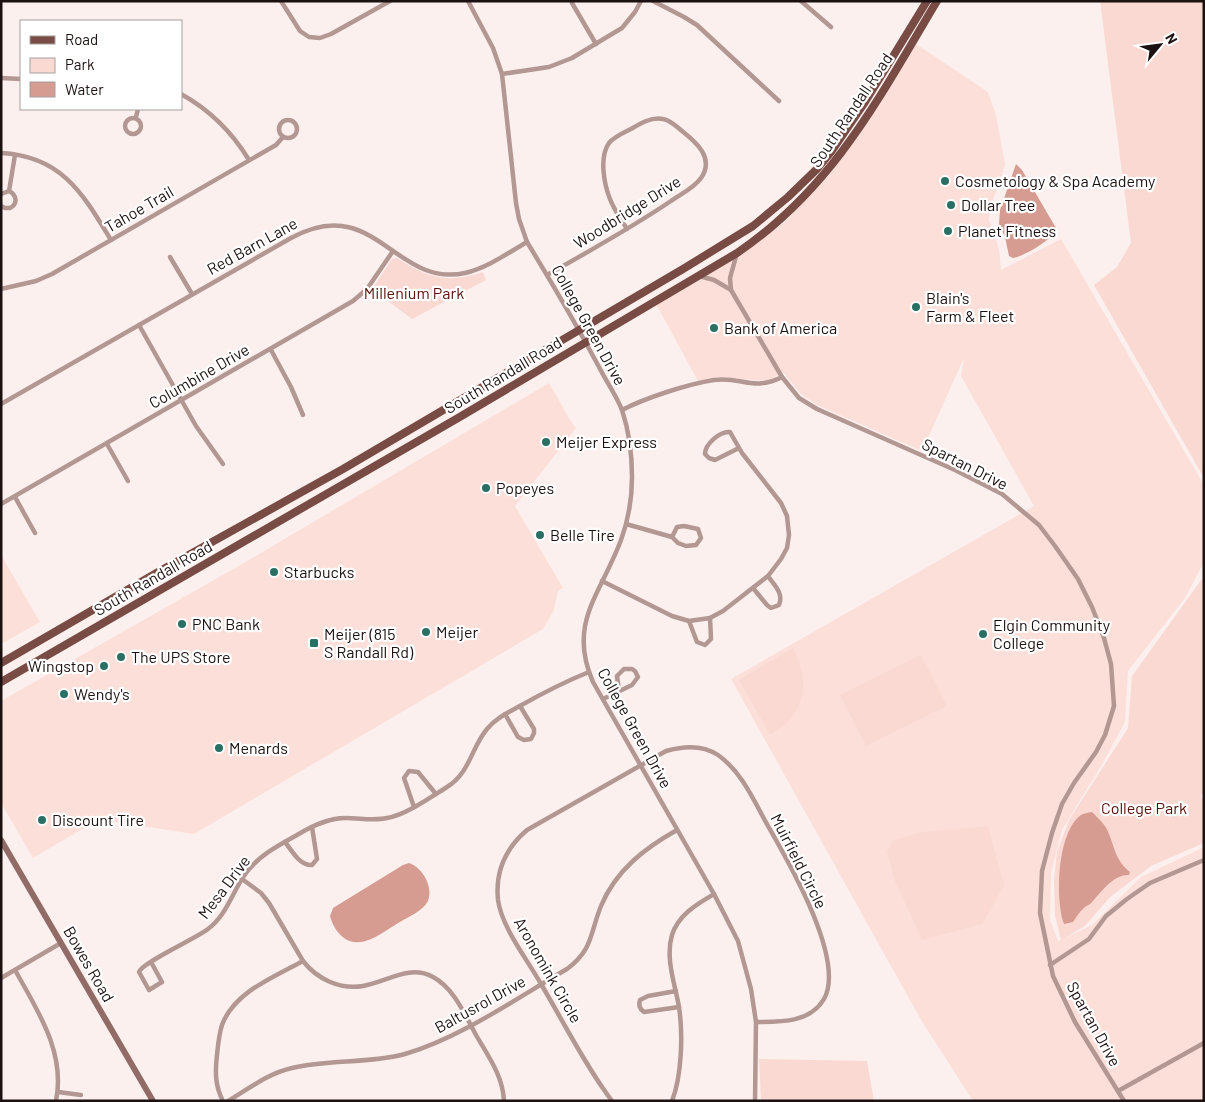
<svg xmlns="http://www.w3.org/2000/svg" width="1205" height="1102" font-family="Barlow,sans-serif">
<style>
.built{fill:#fcdfd9}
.green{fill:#fad9d3}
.water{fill:#d69b91}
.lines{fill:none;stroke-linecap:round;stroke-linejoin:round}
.street{stroke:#b29793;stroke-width:4.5}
.secondary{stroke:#916b65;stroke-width:6}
.primary{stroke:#784c45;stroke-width:8}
.poi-dot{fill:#2a6f63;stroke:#fff;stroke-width:2}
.labels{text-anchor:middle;stroke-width:4.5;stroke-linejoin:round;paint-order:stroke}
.street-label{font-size:16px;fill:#1b1110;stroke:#fff}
.poi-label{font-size:16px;fill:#1b1110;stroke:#fff;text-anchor:start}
.park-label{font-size:16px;fill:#551009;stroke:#fff}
</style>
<rect width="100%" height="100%" fill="#fcf0ee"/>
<!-- built -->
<g class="built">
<polygon points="916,44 988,92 996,115 1005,164 1000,181 991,205 989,220 999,249 1001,270 1061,239 1204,485 1204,562 1185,598 1128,671 1125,722 1103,763 1062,830 1051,873 1050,920 1058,941 1092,925 1141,877 1204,847 1204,1101 973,1101 921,1020 731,679 1034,506 961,376 964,358 922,451 817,405 801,394 783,372 768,381 716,377 698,381 656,304 740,256 787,220 829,175 855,140"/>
<polygon points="549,383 570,420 576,428 515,506 563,588 558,591 554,610 543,629 194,834 102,820 101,818 33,858 1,803 1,701 242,564"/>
<polygon points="1,555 40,622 1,644"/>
</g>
<!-- green -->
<g class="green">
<polygon points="1100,1 1204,1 1204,478 1094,285 1117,267 1131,243"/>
<path d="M397,258C428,278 446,284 483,272L486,280L412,319L372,289L392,259Z"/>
<polygon points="1204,576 1204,791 1201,796 1204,806 1204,843 1151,866 1110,897 1085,926 1061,940 1055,916 1054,880 1057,852 1069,820 1128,728 1132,676"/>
<path d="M793,648C806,674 809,697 789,721C784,727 776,731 770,735L739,680Z"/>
<polygon points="921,655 947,706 866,746 840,695"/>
<polygon points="988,826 1004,886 982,924 922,940 895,881 887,852 894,840 922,832"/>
<polygon points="759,1059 867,1061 874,1101 761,1101"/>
</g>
<!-- water -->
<g class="water">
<path d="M1016,164L1022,170L1056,228V231C1049,241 1025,256 1013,258L1009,256L1005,237L999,224L1000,210Z"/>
<path d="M1092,812C1099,819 1106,825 1109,834C1115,849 1116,861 1130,872L1129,875C1114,874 1101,892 1092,902C1090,905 1085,906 1083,909C1079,912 1076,918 1073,922L1064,924C1055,899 1057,832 1081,815C1084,813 1088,813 1092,812Z"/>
<path d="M409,863C422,867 434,887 428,901C423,911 408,917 400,922C384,931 362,951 344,938C337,933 332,924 330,916L333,908L403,865Z"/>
</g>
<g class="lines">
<!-- street -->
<g class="street">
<polyline points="281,1 300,31 309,37 320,38 331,34 390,1"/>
<path d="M468,1L493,48L502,74L516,203L519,219L527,242C552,283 576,324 599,367C606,381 616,395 622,410C629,431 632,456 632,477C632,498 628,521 621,540C601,594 567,623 593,682L714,894L738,941L751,989L756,1022L755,1101"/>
<polyline points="653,1 684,17 697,25 779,101"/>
<polyline points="801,1 831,27"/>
<polyline points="572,3 596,44"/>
<polyline points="502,74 549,67 572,58 622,28 635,12 641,1"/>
<polyline points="1,78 21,79"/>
<path d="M181,94C210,110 232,132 249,160"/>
<polyline points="136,117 138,109"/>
<circle cx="133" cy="126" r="8"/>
<circle cx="288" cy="129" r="9"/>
<path d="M1,153C62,156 83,194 111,240"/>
<polyline points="9,191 15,155"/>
<path d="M1,194L9,191C17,195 18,204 10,208H5L1,206"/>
<polyline points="737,253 730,278 731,290 782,377 799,398 817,409 955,470 1002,494 1039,525 1055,546 1078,579 1092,607 1104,638 1111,664 1114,706 1105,735 1096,752 1074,783 1062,804 1052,833 1042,871 1040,913 1053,976 1075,1022 1124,1101"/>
<polyline points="170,257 192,294"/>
<path d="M547,275C588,252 631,228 671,201C681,194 694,188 701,178C715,158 696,142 682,131C676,126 670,120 663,119C651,117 641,123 631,129C623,133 614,137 609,143C599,157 604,184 610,199C614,210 621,219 627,229"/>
<polyline points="699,276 714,280 731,290"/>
<polyline points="1,289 36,281 52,274 276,145 283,137"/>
<polyline points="139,325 196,426 223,464"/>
<polyline points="271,350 291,387 303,415"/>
<path d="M1,404L291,238C375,192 394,288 465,273C487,268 508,253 527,242"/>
<path d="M622,410C645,398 688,384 714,380C741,376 753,392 782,377"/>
<polyline points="107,444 128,481"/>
<polyline points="15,497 35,533"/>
<polyline points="1,504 353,301 367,289 393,251"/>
<polyline points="626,524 672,537 678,543 686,546 696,545 701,538 698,529 684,526 677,527 672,537"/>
<path d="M602,581L672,616L689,621L710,618L723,611L768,576L781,559L787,548L789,535L787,516L781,503L742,453L730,432C720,431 705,444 705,454L709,458L715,460L739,448"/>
<path d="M753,588L767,605L771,608L779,605C784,593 774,585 768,576"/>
<polyline points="689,621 697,642 705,645 711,639 710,618"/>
<polyline points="603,699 632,685 638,677 635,671 632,669 624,669 617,676 619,692"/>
<polyline points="505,714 518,737 524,740 531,739 534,733 534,729 520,706"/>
<polyline points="414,807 404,778 409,771 418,772 436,794"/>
<path d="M285,842C292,851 300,866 312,865L317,859L312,827"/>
<path d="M242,879L261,893L269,903L303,961C317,979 340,990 363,986C387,982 409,964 433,977C454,988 465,1015 476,1035C488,1056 503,1076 504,1101"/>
<path d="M151,962L162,982L149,990L139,972C141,963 197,938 208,929C227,915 232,892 246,873C258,856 279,845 297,835C312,826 328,818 346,818C360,818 374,821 387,818C406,815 431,797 447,787C470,773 471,748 487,729C495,719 507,713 518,707C541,694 564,682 589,672"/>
<polyline points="1050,965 1089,939 1106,916 1127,899 1150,883 1204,860"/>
<path d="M15,970C37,1010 66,1052 56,1101"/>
<polyline points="1,978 61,943"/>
<path d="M676,991L648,996L640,1000C638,1005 640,1009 644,1012L679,1007"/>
<polyline points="1118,1091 1204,1043"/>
<polyline points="58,1092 81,1095"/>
<path d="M223,1101C215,1086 215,1072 217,1055C218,1045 219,1034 222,1025C234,992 274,977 303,961"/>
<path d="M228,1101C248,1089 269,1073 292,1068C329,1059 368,1064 405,1054C460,1038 517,998 567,969C593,950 590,933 601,906C616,870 645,848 677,830"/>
<path d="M612,1101C586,1067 563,1021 541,984C527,959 502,928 498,900C495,871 506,848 527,830L666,751C683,746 703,745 718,755C742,772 754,801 768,826C788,861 846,960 824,999C810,1023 780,1022 756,1022"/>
<path d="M672,1101C682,1075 683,1034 679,1007C675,984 665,958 672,935C678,915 697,904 714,894"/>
</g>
<!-- secondary -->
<polyline class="secondary" points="1,840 153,1101"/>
<!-- primary -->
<g class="primary">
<polyline points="1,663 160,571 343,469 683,269 753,226 788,197 817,169 831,152 865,102 927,1"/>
<path d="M1,682L458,418L737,253C833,188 879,98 937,1"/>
</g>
</g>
<!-- markers -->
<g class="poi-dot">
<circle cx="945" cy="181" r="5"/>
<circle cx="951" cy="205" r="5"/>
<circle cx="948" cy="231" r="5"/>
<circle cx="916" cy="307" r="5"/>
<circle cx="714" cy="328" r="5"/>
<circle cx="546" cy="442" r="5"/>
<circle cx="486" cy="488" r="5"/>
<circle cx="540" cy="535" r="5"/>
<circle cx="274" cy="572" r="5"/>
<circle cx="182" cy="624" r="5"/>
<circle cx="426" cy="632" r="5"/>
<circle cx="983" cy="634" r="5"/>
<rect x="309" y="638" width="10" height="10" rx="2.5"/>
<circle cx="121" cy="657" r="5"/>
<circle cx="104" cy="666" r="5"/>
<circle cx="64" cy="694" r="5"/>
<circle cx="219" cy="748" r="5"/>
<circle cx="42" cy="820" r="5"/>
</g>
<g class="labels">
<!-- street labels -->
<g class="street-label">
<text transform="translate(851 110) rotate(-56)" y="6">South Randall Road</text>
<text transform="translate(139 209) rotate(-30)" y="6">Tahoe Trail</text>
<text transform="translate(627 212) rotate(-32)" y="6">Woodbridge Drive</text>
<text transform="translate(252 246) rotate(-29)" y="6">Red Barn Lane</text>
<text transform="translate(589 325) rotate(61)" y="6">College Green Drive</text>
<text transform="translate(503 375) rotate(-31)" y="6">South Randall Road</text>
<text transform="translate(199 376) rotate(-30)" y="6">Columbine Drive</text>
<text transform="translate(965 464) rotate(27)" y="6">Spartan Drive</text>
<text transform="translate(153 578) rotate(-30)" y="6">South Randall Road</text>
<text transform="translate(635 728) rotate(61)" y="6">College Green Drive</text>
<text transform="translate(799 861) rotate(63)" y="6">Muirfield Circle</text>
<text transform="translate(224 887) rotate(-53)" y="6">Mesa Drive</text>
<text transform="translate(89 964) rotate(60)" y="6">Bowes Road</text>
<text transform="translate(548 970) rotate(60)" y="6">Aronomink Circle</text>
<text transform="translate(480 1004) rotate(-29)" y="6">Baltusrol Drive</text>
<text transform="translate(1094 1024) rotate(61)" y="6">Spartan Drive</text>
</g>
<!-- poi labels -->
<g class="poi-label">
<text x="955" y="187">Cosmetology &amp; Spa Academy</text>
<text x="961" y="211">Dollar Tree</text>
<text x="958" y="237">Planet Fitness</text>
<text x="926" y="304">Blain's<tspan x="926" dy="18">Farm &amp; Fleet</tspan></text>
<text x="724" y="334">Bank of America</text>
<text x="556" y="448">Meijer Express</text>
<text x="496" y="494">Popeyes</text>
<text x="550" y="541">Belle Tire</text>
<text x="284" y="578">Starbucks</text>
<text x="192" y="630">PNC Bank</text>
<text x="993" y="631">Elgin Community<tspan x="993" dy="18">College</tspan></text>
<text x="436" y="638">Meijer</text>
<text x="324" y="640">Meijer (815<tspan x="324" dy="18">S Randall Rd)</tspan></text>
<text x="131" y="663">The UPS Store</text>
<text x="94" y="672" text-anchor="end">Wingstop</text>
<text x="74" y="700">Wendy's</text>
<text x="229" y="754">Menards</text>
<text x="52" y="826">Discount Tire</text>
</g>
<!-- park labels -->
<g class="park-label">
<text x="414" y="299">Millenium Park</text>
<text x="1144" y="814">College Park</text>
</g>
</g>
<!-- border -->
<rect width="1205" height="1102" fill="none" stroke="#1b1110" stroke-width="5"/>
<!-- legend -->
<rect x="20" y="20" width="162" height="90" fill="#ffffff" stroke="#a4a09f"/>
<rect x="30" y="36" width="25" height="8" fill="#784c45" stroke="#a4a09f"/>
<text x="65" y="45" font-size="15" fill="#1b1110">Road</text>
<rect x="30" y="58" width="25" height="15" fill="#fad9d3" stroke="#a4a09f"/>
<text x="65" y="70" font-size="15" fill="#1b1110">Park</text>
<rect x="30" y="82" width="25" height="15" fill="#d69b91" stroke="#a4a09f"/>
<text x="65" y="95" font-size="15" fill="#1b1110">Water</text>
<!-- north arrow -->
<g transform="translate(1160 45) rotate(61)" stroke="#ffffff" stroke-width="4" paint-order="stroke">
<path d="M0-4L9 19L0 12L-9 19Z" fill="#1b1110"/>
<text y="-8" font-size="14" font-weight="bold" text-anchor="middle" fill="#1b1110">N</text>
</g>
</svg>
